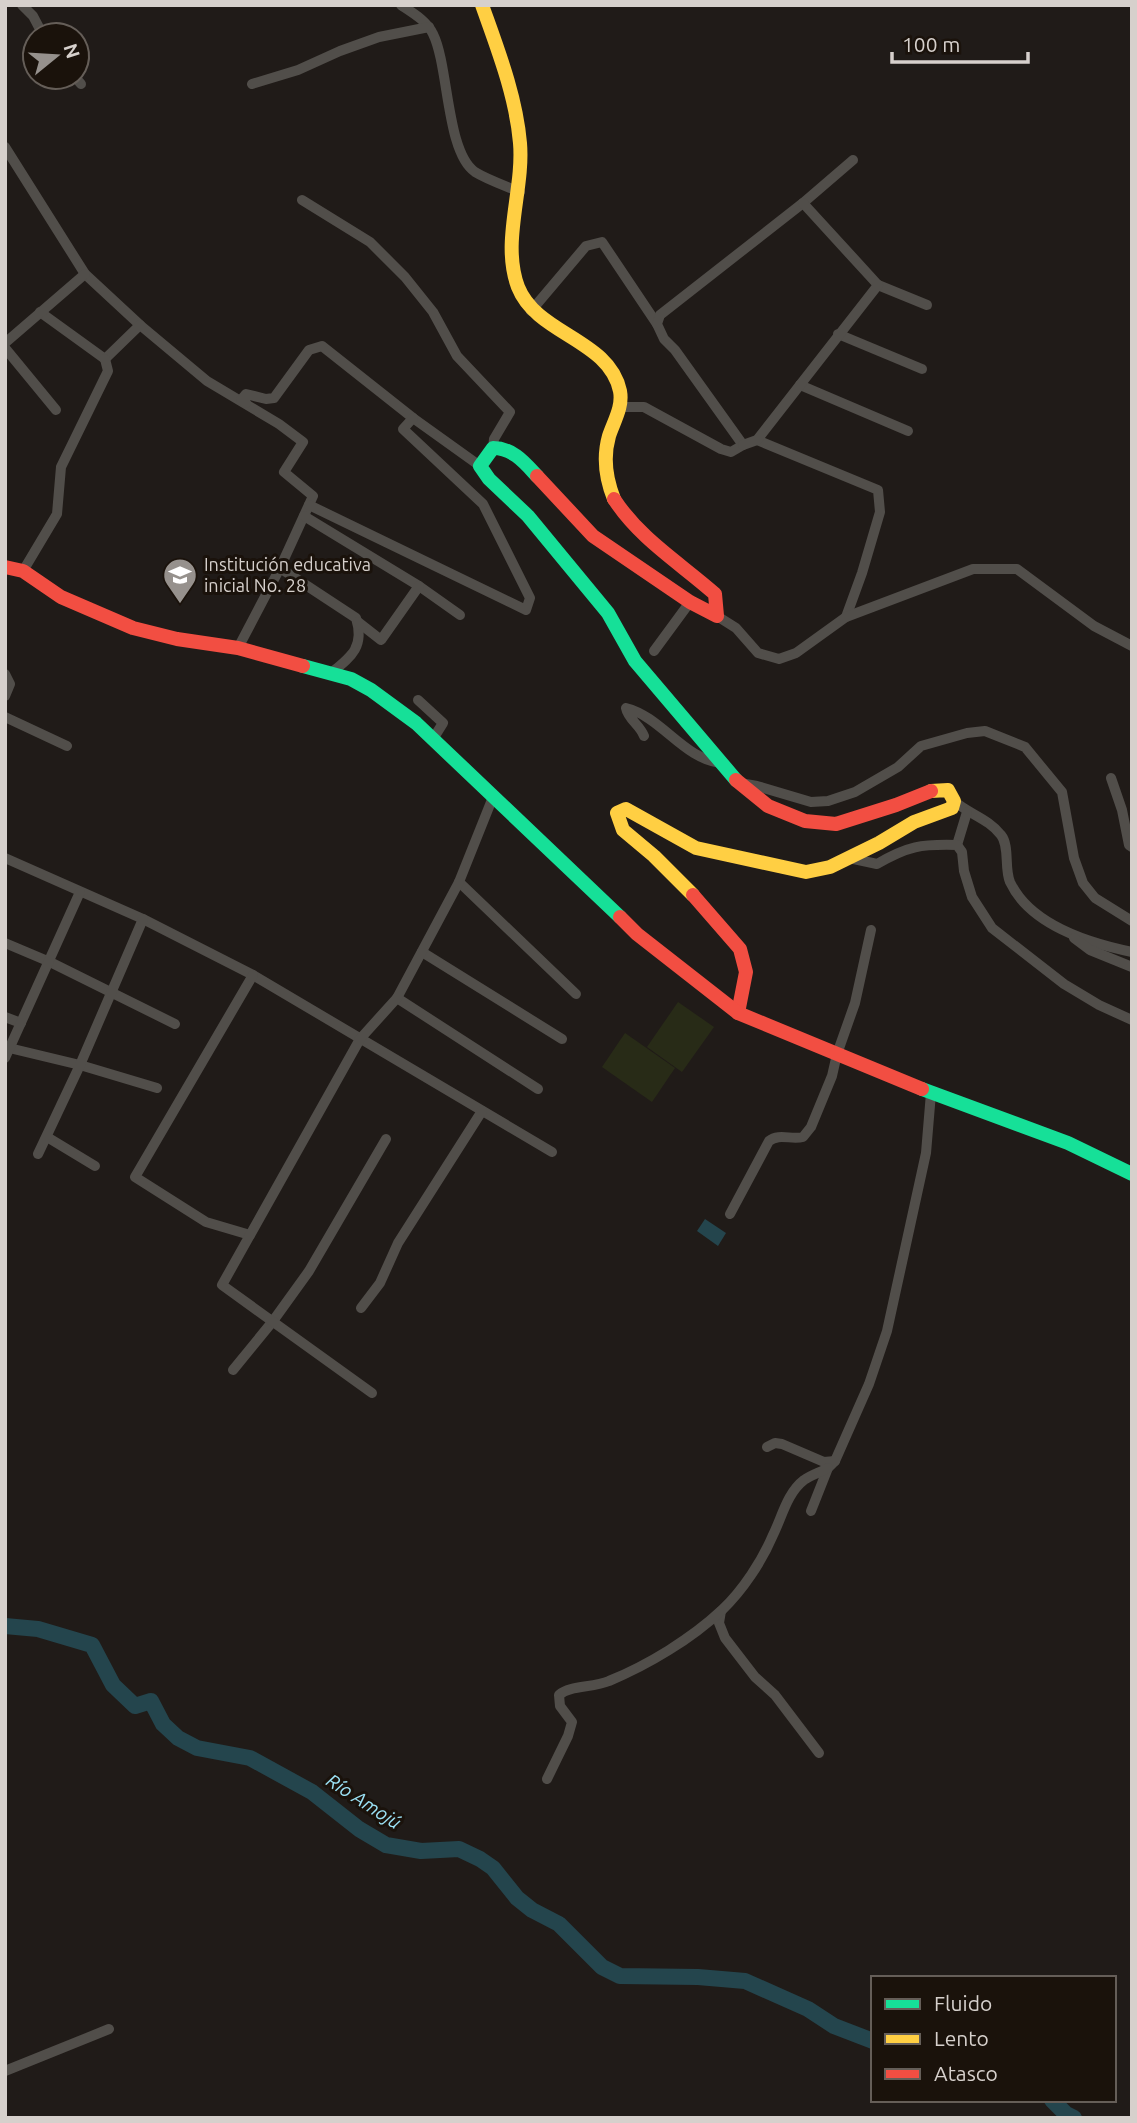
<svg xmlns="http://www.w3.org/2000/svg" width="1137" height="2123" font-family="Ubuntu,sans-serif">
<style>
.green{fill:#282b17}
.water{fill:#24454d}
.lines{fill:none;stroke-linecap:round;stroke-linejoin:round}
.river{stroke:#24454d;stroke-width:16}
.street{stroke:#514e4a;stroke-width:10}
.fast{stroke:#16e098;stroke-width:14}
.slow{stroke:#ffcf43;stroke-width:14}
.jam{stroke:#f24e42;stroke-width:14}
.labels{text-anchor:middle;stroke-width:6;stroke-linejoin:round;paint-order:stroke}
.poi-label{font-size:18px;fill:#d6d0cc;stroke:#1a120b;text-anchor:start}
.water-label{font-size:19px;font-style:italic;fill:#9ce2f6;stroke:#1a120b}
</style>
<rect width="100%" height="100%" fill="#201b18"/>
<!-- green -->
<g class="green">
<polygon points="678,1002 714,1027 682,1072 647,1047"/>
<polygon points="625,1033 675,1068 652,1102 602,1067"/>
</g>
<!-- water -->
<polygon class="water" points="705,1219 726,1233 718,1246 697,1231"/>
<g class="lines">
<!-- river -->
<g class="river">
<polyline points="5,1626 38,1629 92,1645 113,1685 135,1706 151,1701 163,1724 178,1738 197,1748 250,1758 312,1792 359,1829 386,1845 421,1851 459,1849 480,1859 493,1868 517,1898 532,1910 559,1924 602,1967 620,1976 698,1977 745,1981 808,2009 834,2026 873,2041"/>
<polyline points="1052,2100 1066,2114 1074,2118"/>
</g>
<!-- street -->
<g class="street">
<polyline points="22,5 33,16 43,35"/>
<path d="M401,5C413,13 427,21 433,34C449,66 446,152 475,172C488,180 506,186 520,192"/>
<polyline points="75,77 81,84"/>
<polyline points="252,84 298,70 340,51 379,37 429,27"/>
<polyline points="5,147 85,274 140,325"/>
<polyline points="302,200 370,242 405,277 433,312 457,356 510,412 494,439 493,448"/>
<polyline points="878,285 927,305"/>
<polyline points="531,311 586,246 602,242 657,324"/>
<polyline points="40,312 105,359 140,325 207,381 279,424 303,442 284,472 313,496 280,568 238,648"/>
<polyline points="838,334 922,369"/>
<polyline points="5,343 85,274"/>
<polyline points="5,348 56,410"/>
<polyline points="800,385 908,431"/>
<polyline points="246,403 241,400 246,394 266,399 274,398 309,350 322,346 413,418 480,466"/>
<polyline points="622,407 644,407 721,449 731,452 743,445 675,350 664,339 657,324 660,315 803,203 853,160"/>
<polyline points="757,440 878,490 880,512 862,573 846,617"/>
<polyline points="743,445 757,440 878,285 803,203"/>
<polyline points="309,505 526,610 530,598 483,504 403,429 413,418"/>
<polyline points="304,516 419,586 460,615"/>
<path d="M280,568L356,618C365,647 351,657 331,673"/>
<polyline points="23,571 57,514 61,467 108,371 105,359"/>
<polyline points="717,616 736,628 758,653 779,659 796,653 846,617 973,569 1017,569 1094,626 1132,646"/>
<polyline points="358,622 381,640 419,586"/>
<polyline points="654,651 690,602"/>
<polyline points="5,674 10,684 5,696"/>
<polyline points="418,700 443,723 433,739"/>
<polyline points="5,717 67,746"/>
<path d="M644,736C640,725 628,719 626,708C662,717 684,760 722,763"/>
<polyline points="1111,778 1122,810 1129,845 1132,847"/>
<polyline points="740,783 757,786 811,802 828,801 855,792 898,767 921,746 967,733 985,731 1025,747 1062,792 1074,858 1083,883 1095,898 1132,921"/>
<path d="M954,801C969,814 989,819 1001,835C1010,846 1004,868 1010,882C1030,925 1088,943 1132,952"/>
<polyline points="957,845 967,812"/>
<polyline points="5,858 143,919 253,975 552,1152"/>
<path d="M849,858L877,864C908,846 921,844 957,845L962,852L964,871L972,897L992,928L1064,984L1099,1005L1132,1020"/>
<polyline points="459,882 576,994"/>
<polyline points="1074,938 1090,950 1132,967"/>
<polyline points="5,943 50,962 175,1024"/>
<polyline points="422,952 562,1039"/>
<polyline points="397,998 538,1089"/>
<polyline points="5,1017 21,1023"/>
<polyline points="5,1047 80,1065 157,1088"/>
<polyline points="5,1058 80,892"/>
<polyline points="47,1137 95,1166"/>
<polyline points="38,1154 80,1065 143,919"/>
<path d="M730,1214L769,1141C779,1133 791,1140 803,1137L811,1127L832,1076L837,1054L855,1003L871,930"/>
<polyline points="250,1235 206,1222 135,1177 253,975"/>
<polyline points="361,1308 380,1283 398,1243 482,1111"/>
<polyline points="233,1370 273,1321 309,1271 386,1139"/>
<polyline points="372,1393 222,1285 360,1039 397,998 459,882 493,797"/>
<polyline points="767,1447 775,1443 782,1444 824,1462 835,1461"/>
<polyline points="811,1511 828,1468 835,1461 869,1384 887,1331 926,1153 931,1093"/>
<polyline points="721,1611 719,1623 725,1638 755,1677 775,1695 819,1753"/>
<path d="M547,1779L568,1736L572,1722L560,1706L559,1695C570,1685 593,1688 609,1681C648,1665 691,1639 722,1610C743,1590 762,1561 773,1535C782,1517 787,1493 804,1480C811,1475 821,1472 828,1468"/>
<polyline points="5,2071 109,2029"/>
</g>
<!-- fast -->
<g class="fast">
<path d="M537,476C525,463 513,448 493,448L480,466L489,479L528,516L608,613L635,661L736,780"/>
<polyline points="303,666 351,679 371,690 416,723 620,917"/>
<polyline points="922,1089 1068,1143 1132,1174"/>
</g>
<!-- slow -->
<g class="slow">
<path d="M482,5C498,50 516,96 520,143C524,190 501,242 518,287C537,335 609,339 620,391C623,407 614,421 609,436C603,457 606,479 614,499"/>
<polyline points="693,895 654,856 623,830 617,813 626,809 696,848 806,872 830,867 879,843 914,822 952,808 954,801 948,790 931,791"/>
</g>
<!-- jam -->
<g class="jam">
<path d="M537,476L593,536L690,602L717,616L715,594C680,563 640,539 614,499"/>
<polyline points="5,567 23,571 61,597 133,628 177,639 238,648 303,666"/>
<polyline points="736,780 768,806 805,821 836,824 896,805 931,791"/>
<polyline points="693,895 740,949 746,972 738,1013"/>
<polyline points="620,917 637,934 738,1013 922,1089"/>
</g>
</g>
<!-- icons -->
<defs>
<g id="school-pin" transform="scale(1.75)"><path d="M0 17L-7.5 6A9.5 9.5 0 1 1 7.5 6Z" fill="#96918d" stroke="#1a120b"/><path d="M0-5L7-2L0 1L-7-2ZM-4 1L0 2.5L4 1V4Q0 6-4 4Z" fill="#fff"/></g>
</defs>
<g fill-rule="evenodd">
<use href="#school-pin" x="180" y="575"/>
</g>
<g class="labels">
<!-- poi labels -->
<g class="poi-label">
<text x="204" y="571">Institución educativa<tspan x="204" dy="21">inicial No. 28</tspan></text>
</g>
<!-- water labels -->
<g class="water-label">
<text transform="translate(364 1801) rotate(33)" y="7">Río Amojú</text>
</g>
</g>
<!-- border -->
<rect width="1137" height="2123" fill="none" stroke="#d6d0cc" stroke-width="14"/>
<!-- legend -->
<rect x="871" y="1976" width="245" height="126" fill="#1a120b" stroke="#655e58" stroke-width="2"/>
<rect x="885" y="1999" width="35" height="10" fill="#16e098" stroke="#655e58" stroke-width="2"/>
<text x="934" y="2011" font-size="21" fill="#d6d0cc">Fluido</text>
<rect x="885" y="2034" width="35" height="10" fill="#ffcf43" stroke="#655e58" stroke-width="2"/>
<text x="934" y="2046" font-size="21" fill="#d6d0cc">Lento</text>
<rect x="885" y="2069" width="35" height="10" fill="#f24e42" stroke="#655e58" stroke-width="2"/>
<text x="934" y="2081" font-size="21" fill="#d6d0cc">Atasco</text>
<!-- north arrow -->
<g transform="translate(56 56) rotate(72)"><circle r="33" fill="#1a120b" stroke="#655e58" stroke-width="2"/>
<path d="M0-5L12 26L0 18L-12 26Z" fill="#96918d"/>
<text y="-10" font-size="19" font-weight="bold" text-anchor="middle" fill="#d6d0cc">N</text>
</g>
<!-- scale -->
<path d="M892 52v10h136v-10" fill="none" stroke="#d6d0cc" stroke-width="3.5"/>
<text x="902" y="52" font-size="21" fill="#d6d0cc" stroke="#1a120b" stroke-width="5" paint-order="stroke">100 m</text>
</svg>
